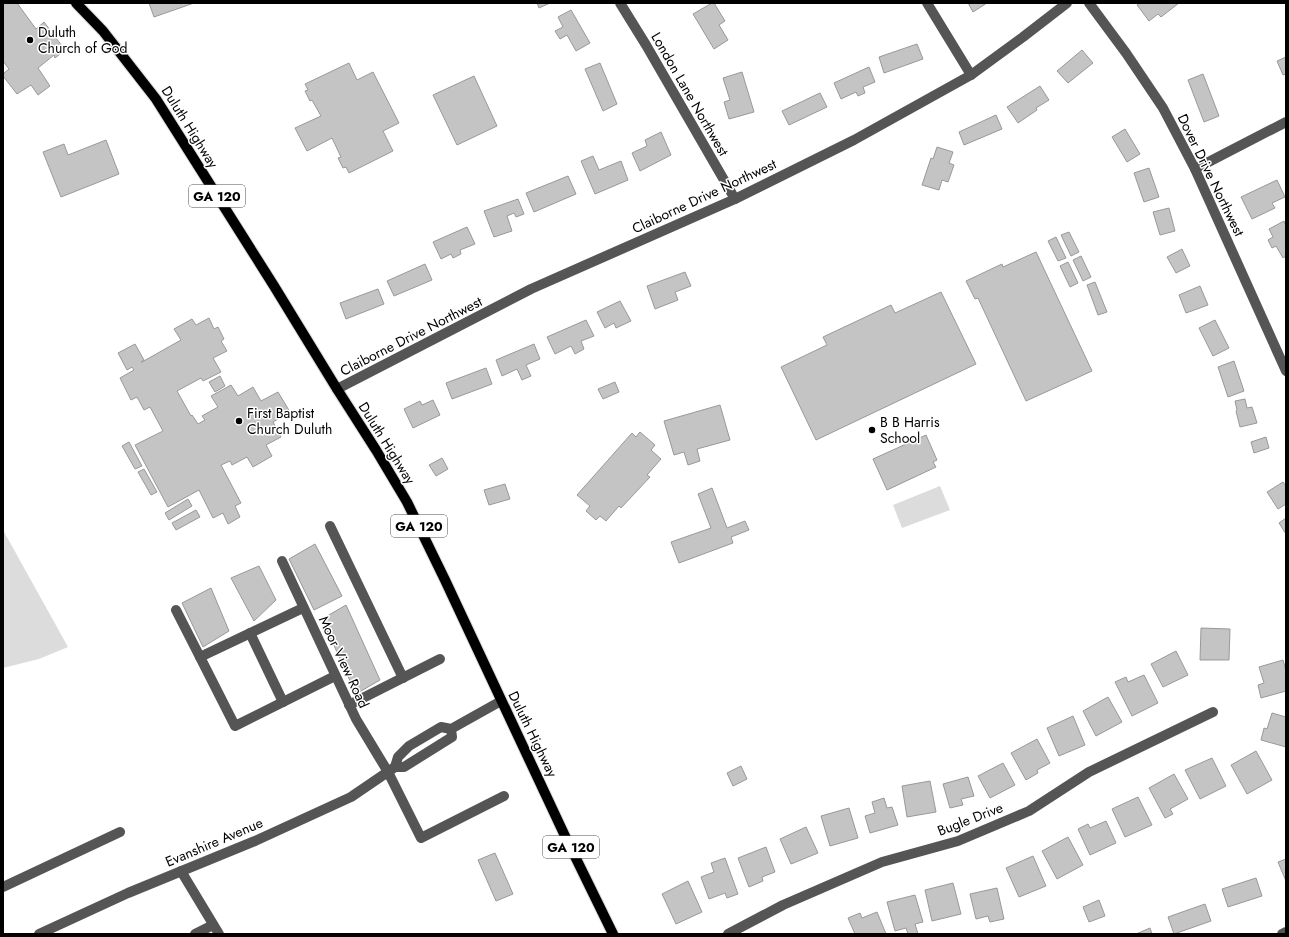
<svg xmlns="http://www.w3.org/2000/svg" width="1289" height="937" font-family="Jost,sans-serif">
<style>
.green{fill:#dcdcdc}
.building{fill:#c4c4c4;stroke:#999}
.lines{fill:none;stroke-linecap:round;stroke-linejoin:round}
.major-casing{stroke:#dbdbdb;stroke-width:12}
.minor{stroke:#555;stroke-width:10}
.major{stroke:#000;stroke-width:10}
.poi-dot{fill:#000;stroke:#fff;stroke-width:1.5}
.labels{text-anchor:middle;stroke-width:3;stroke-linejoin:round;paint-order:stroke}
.shield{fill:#fff;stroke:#4c4c4c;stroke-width:1}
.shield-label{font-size:13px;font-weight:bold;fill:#000}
.poi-label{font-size:14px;fill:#000;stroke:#fff;text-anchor:start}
.street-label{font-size:14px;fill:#000;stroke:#fff}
</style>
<rect width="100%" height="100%" fill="#fff"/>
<!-- green -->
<g class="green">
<polygon points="940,486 950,510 902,528 893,505"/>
<polygon points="3,530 68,647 39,659 3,668"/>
</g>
<!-- building -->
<g class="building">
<polygon points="3,3 17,3 36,29 44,22 65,50 55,58 54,55 38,68 50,86 38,95 31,85 17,94 3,76 3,74 9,69 3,61"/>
<polygon points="149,3 194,3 154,17"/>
<polygon points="537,3 550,3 539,8"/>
<polygon points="712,3 714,3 725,21 719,25 728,40 714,49 693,14"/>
<polygon points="968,3 987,3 973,12"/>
<polygon points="1140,3 1179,3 1161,17 1158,14 1149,21 1137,5"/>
<polygon points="571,10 590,43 576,51 567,35 560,39 555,31 563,27 558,17"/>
<polygon points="917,44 923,59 884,73 879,57"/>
<polygon points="1082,50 1093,63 1068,83 1057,71"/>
<polygon points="1286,57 1286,74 1283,75 1277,61"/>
<polygon points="349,63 357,80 373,72 399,123 383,131 393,151 349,173 346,167 343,168 338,158 341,157 332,138 307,151 295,128 321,116 312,100 310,101 305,91 308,90 305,84"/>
<polygon points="600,63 617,104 603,111 585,69"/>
<polygon points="869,67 875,82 863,87 865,93 858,96 856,92 841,99 834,83"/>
<polygon points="742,72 754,112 729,119 724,102 730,100 723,78"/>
<polygon points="1203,74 1219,116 1204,122 1188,80"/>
<polygon points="474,76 497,126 457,145 433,95"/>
<polygon points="1040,86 1049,100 1036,108 1037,110 1018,123 1007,107"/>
<polygon points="820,93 827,107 789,125 782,111"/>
<polygon points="996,115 1002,129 964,145 959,132"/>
<polygon points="1125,129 1140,154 1127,162 1112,137"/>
<polygon points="661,132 671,155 640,171 632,153 647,146 645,140"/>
<polygon points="106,140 119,174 61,197 43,152 64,144 68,155"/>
<polygon points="937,147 953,152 949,163 954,165 948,182 942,180 939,190 922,185 931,158 933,159"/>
<polygon points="593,156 599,170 621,161 628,180 595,194 581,161"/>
<polygon points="1149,168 1159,197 1144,202 1134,173"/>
<polygon points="568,176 576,194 534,212 526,193"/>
<polygon points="1277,180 1285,197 1272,203 1275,208 1252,219 1241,197"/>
<polygon points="518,199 524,214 516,217 514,213 507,216 512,231 494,237 484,211"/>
<polygon points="1169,208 1175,231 1160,235 1153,212"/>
<polygon points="1284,221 1286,226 1286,256 1283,258 1276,246 1272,248 1268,240 1273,237 1269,229"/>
<polygon points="467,227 475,244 460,250 461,254 453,258 451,254 441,259 433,242"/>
<polygon points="1069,232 1079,252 1071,256 1061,235"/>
<polygon points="1056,237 1066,258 1058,261 1048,241"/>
<polygon points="1182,249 1190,266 1176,273 1167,257"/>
<polygon points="1036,252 1092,371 1026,401 978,298 975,299 966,281 1002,264 1003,267"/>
<polygon points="1081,256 1091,277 1083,281 1073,260"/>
<polygon points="1068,262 1078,283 1070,287 1060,266"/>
<polygon points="425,264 432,280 394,296 387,281"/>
<polygon points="685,272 691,286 675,292 678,300 655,309 647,286"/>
<polygon points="1095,282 1107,312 1098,315 1087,285"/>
<polygon points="1200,286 1208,305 1186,313 1179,295"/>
<polygon points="378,289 384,304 346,319 340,303"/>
<polygon points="941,292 976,364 816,440 781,367 827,345 823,337 891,305 895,313"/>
<polygon points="620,301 631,321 616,328 614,323 605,328 597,312"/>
<polygon points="209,318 214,329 218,327 224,339 221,341 227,351 213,358 221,372 203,381 201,378 177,391 191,416 192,415 198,424 205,420 202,416 218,407 211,396 231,385 238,396 253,387 261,401 278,392 290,412 273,422 281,437 266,445 272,456 253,467 247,457 232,465 230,461 221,465 241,503 235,506 240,517 228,524 223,513 213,518 199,490 168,507 135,445 163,431 150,407 144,410 137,397 131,400 120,378 134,370 132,367 127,370 118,353 135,344 144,360 141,362 142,362 181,340 174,329 192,319 196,325"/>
<polygon points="586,320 594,336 581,341 584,349 575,354 571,346 555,354 547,337"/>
<polygon points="1215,320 1229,348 1213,356 1199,328"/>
<polygon points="534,344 540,359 526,365 531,376 522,380 517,369 502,376 496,360"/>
<polygon points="1234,361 1244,391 1228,397 1218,367"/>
<polygon points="486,368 492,384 452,399 446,383"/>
<polygon points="220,376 225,386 215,392 209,382"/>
<polygon points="615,382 619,392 603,399 598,389"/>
<polygon points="1245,399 1247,408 1252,407 1257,423 1240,427 1236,411 1237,410 1235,401"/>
<polygon points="433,400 440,415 413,428 404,409 420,401 422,405"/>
<polygon points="720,405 730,440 697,449 700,461 688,465 684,452 674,455 664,421"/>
<polygon points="640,432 655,445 651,450 661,459 647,475 650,477 621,508 619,506 606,521 600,516 596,520 586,511 590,506 577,495 632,433 636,437"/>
<polygon points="926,435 937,460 933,462 936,467 887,490 873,459"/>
<polygon points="1266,437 1269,448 1254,453 1251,442"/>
<polygon points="129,442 142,466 135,469 122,446"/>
<polygon points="442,458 448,469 436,476 429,465"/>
<polygon points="144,469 157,492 151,495 138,472"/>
<polygon points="1283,482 1286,486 1286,504 1278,509 1267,492"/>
<polygon points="505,484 510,499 489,505 484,490"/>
<polygon points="712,488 727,528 745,521 749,530 731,537 733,543 679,563 671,542 711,528 698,494"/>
<polygon points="188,499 192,506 169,520 165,513"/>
<polygon points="196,510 200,517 176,530 172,523"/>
<polygon points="1286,518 1286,534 1279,523"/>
<polygon points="315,544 342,596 314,610 289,559"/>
<polygon points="259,566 276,600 254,621 231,578"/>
<polygon points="211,588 229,631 203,647 182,603"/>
<polygon points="346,605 380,680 356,694 322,619"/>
<polygon points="1201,628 1230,629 1229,660 1200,660"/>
<polygon points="1176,651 1188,675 1163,687 1151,664"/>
<polygon points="1283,660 1286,671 1286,691 1261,698 1258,685 1264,683 1259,667"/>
<polygon points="1144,675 1158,703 1132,716 1115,682 1126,677 1128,682"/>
<polygon points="1108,697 1122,722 1096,736 1083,711"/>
<polygon points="1272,713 1286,717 1286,747 1261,740 1264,728 1267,729"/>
<polygon points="1073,716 1085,745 1059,756 1047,728"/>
<polygon points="1037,739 1050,763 1037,770 1038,773 1026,780 1011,753"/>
<polygon points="1256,751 1272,780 1247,794 1231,765"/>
<polygon points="1212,758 1226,786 1200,799 1185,770"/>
<polygon points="1003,763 1015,785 990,798 978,776"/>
<polygon points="741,766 747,779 733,786 727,773"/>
<polygon points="1174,774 1188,799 1170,809 1173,814 1165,818 1149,788"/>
<polygon points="968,777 974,796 961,799 963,805 950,808 943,784"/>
<polygon points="930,781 936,812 907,817 902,786"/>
<polygon points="1138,797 1152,825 1125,837 1112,809"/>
<polygon points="884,798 887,808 892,807 898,825 870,833 865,816 875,813 872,802"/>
<polygon points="849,808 858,838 830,846 821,816"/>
<polygon points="1106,821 1116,843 1090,855 1078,829 1088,824 1090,828"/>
<polygon points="806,827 818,853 791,864 780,839"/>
<polygon points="1068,837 1083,865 1057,879 1042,851"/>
<polygon points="766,847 775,872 762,877 763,881 749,887 738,858"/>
<polygon points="495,853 513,894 496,901 478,860"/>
<polygon points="1033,856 1046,886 1019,897 1006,868"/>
<polygon points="725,858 738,894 727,898 725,893 709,899 701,877 714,872 711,863"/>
<polygon points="1286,859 1286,881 1278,862"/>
<polygon points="1256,878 1262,896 1228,907 1222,889"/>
<polygon points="688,881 702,912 676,924 662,894"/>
<polygon points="953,883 961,914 932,921 925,890"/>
<polygon points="997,888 1004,919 990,922 988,916 976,919 970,894"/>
<polygon points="915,895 923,922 915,924 918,934 908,934 906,928 895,931 887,902"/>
<polygon points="1099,900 1105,916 1089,922 1083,907"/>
<polygon points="1205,904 1211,921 1174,934 1168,917"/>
<polygon points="877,912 886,934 855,934 848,918 860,913 862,918"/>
<polygon points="1150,928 1152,934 1136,934"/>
</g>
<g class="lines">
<!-- major casing -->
<g class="major-casing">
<polyline id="major" points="76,3 103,31 156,99 274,286 337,389 376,450 407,502 445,580 565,836 613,934"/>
</g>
<!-- minor -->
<g class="minor">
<polyline points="620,3 646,45 735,199"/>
<polyline points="927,3 971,75"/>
<polyline points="1089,3 1126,53 1163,108 1195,169 1286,371"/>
<polyline points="1195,169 1286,122"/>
<polyline points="337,389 531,289 735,199 854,140 971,75 1023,37 1067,3"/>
<polyline points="330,526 403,678"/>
<polyline points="282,561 356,719 388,772 421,838 504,796"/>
<polyline points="176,610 200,657 303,608"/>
<polyline points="250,633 283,702"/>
<polyline points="200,657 235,726 335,676"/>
<polyline points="349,705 440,659"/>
<polyline points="451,729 452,737 404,767 395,767 398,757 409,746 441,727 451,729 501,701"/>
<polyline points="181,871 219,934"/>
<polyline points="3,887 120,832"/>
<polyline points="39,934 128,893 255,841 351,797 395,767"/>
<polyline points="195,934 213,925"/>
<polyline points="728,934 783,905 882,862 958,841 1029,811 1089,772 1213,712"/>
<polyline points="1282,934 1286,932"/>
</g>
<!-- major -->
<use href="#major" class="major"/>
</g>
<!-- markers -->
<g class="poi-dot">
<circle cx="30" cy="40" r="4"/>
<circle cx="239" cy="421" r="4"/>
<circle cx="872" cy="430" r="4"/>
</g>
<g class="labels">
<!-- shield labels -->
<g class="shield">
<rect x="189" y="185" width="56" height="22" rx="3"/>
<rect x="391" y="515" width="56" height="22" rx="3"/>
<rect x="543" y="836" width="56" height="22" rx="3"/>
</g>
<g class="shield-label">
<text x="217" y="201">GA 120</text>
<text x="419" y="531">GA 120</text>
<text x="571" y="852">GA 120</text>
</g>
<!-- poi labels -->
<g class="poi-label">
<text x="38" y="37">Duluth<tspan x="38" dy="16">Church of God</tspan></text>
<text x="247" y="418">First Baptist<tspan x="247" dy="16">Church Duluth</tspan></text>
<text x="880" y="427">B B Harris<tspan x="880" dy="16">School</tspan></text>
</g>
<!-- street labels -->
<g class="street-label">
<text transform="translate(690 94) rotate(60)" y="5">London Lane Northwest</text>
<text transform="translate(190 127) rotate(58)" y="5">Duluth Highway</text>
<text transform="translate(1211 175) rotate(64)" y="5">Dover Drive Northwest</text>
<text transform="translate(704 196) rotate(-25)" y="5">Claiborne Drive Northwest</text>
<text transform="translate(411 336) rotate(-27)" y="5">Claiborne Drive Northwest</text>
<text transform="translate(387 443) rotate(58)" y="5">Duluth Highway</text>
<text transform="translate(344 662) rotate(65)" y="5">Moor View Road</text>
<text transform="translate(533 734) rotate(64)" y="5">Duluth Highway</text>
<text transform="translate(970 819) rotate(-21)" y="5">Bugle Drive</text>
<text transform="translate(214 842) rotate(-23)" y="5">Evanshire Avenue</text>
</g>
</g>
<!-- border -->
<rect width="1289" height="937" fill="none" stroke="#000000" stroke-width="8"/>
</svg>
